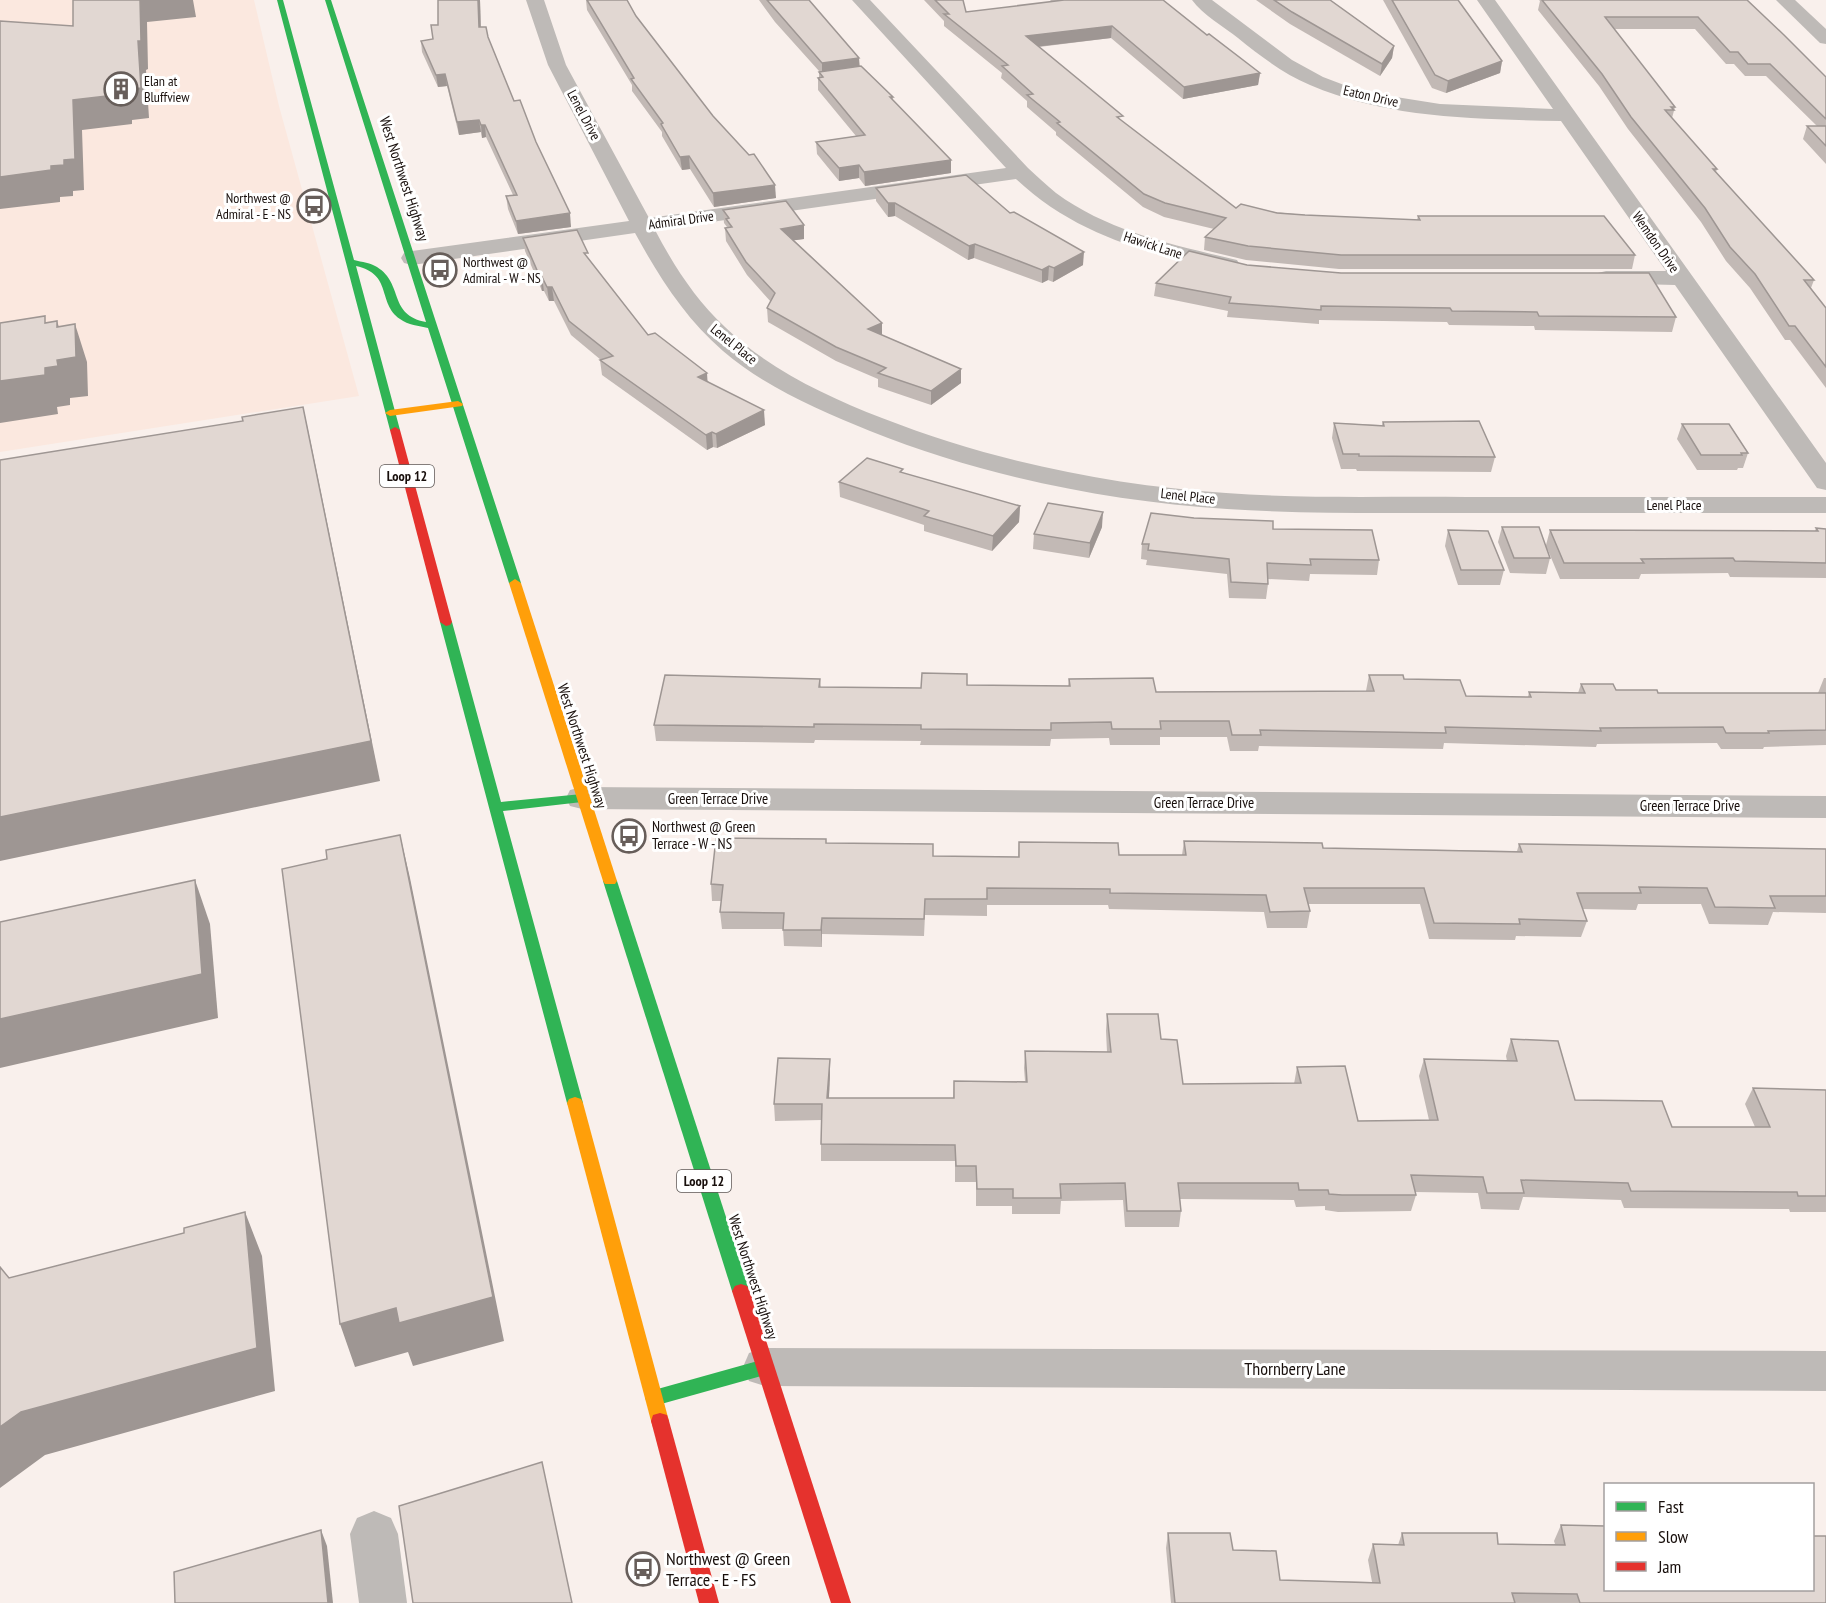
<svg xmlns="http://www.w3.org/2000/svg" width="1826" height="1603" font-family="'PT Sans Narrow',sans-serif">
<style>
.built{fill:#fbe8df}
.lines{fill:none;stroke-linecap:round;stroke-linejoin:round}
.street{fill:#bebab7;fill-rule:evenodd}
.fast{fill:#30b455;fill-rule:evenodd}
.slow{fill:#ff9f0a;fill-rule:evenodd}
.jam{fill:#e5322d;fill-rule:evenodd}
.wall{fill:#c2b9b5}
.shaded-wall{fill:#9e9693}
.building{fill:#e1d7d2;stroke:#9e9693;stroke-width:1.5}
.labels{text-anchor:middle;stroke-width:6;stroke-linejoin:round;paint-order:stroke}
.far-poi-label{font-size:14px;fill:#180f0c;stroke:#fff;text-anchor:start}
.far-street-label{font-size:14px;fill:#180f0c;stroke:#fff}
.shield{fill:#fff;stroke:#5d5755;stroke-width:1.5}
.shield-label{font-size:14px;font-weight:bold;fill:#180f0c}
.street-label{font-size:15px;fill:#180f0c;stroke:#fff}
.poi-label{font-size:15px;fill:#180f0c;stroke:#fff;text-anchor:start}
.near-street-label{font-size:18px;fill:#180f0c;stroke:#fff}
.near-poi-label{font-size:18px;fill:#180f0c;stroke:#fff;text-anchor:start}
</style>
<rect width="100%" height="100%" fill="#f9f0ec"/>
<!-- built -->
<polygon class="built" points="0,0 254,0 279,106 359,396 0,452"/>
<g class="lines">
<!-- street -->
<g class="street">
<path d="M526,0H544L566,65L649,218L1006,168L852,0H870L1028,168C1037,176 1046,185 1056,193C1109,232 1174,245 1237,260L1240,265L1237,270L1229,272C1149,253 1078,237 1016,179L655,230C674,266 695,299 725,327C768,369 826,396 882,418C992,461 1109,485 1226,493C1306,499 1386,496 1466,497C1586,497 1706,497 1826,497V513C1701,513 1577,513 1452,513C1377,513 1302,514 1227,509C1105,501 983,476 870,431C818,410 765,387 723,351C685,318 659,277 635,233L412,265L404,263L401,258L404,253L412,251L629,221L548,65Z"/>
<path d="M1192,0H1212L1292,60L1323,77L1352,88L1377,94L1440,104L1553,109L1477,0H1495L1826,463V490L1817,488L1675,285L1598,283L1595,278L1598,273L1606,271H1666L1561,121C1477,119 1389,119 1310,85C1284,74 1260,56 1238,38C1224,27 1203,15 1192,0Z"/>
<polygon points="1776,0 1795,0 1826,29 1826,44 1820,43"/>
<polygon points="582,787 1826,796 1826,818 582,809 570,806 566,798 570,790"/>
<polygon points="765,1348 1826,1351 1826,1391 765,1386 749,1381 743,1367 749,1353"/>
<polygon points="374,1511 391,1518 398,1534 407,1603 359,1603 350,1534 357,1518"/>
</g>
<!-- fast -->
<g class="fast">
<path d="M277,0H283L354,260C362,262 371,263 377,267C404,284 388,315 426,322L325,0H331L521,583L519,585L515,587L509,583L428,328C419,326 408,325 400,319C377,303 393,274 356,266L400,430L395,433L390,430Z"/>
<polygon points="446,618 452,622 501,802 582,794 589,798 582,802 503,811 583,1103 581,1107 575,1109 569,1107 567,1103 440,622"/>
<polygon points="610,876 617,881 750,1291 747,1296 741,1298 735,1296 732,1291 603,881"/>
<polygon points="765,1359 771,1361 774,1367 771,1373 765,1375 654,1406 648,1404 645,1398 648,1392 654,1390"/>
</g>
<!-- slow -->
<g class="slow">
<polygon points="458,401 463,404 462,406 390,416 385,413 390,410"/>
<polygon points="515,579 521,583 617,881 615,884 605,884 603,881 509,583"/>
<polygon points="575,1097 581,1099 583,1103 669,1421 667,1427 660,1429 653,1427 651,1421 567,1103 569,1099"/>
</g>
<!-- jam -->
<g class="jam">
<polygon points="395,427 400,430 452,622 450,625 446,626 440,622 390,430"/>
<polygon points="741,1284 747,1286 750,1291 851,1603 831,1603 732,1291 735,1286"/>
<polygon points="660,1413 667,1415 669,1421 719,1603 699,1603 651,1421 653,1415"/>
</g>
</g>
<!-- wall -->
<g class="wall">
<polygon points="438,0 480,0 481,27 488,37 514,101 536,142 571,227 518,234 508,209 506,196 513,195 486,137 482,138 481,132 459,135 447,86 438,87 422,52 421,41 433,39 438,25"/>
<polygon points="586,0 627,0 636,16 776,198 714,207 690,169 682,170 662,136 662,132 632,91 632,85 587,10"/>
<polygon points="759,0 809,0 860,66 893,97 893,101 951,173 865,186 859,178 839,181 817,154 816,142 856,136 818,90 818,78 819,78 819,71 775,22"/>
<polygon points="924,0 963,0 966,12 1052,2 1050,0 1163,0 1207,35 1260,73 1258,85 1183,99 1111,38 1039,47 1122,121 1236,208 1305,215 1417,220 1418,216 1635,255 1632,269 1339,269 1246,260 1204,250 1205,237 1214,229 1164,217 1143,207 1056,135 1056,132 1027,107 1027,101 1001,78 1002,73 944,26 944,21"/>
<polygon points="1256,0 1330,0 1394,46 1392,58 1380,76 1290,24"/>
<polygon points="1383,0 1458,0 1502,61 1500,73 1446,93 1432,88"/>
<polygon points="1539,0 1747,0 1826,77 1826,164 1803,139 1807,126 1817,126 1766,76 1745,76 1734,64 1726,64 1695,29 1614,29 1675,107 1672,118 1717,169 1716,172 1814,280 1811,288 1826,308 1826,388 1790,340 1785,340 1750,288 1726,261 1701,222 1628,129 1599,86 1538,10 1540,1"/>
<polygon points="876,188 1010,213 1083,265 1053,282 1048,280 1042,283 974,258 968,260 895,216 888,217 876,201"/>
<polygon points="723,210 804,239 794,240 882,323 882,335 961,369 961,383 931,405 878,387 878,379 836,361 768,322 767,308 771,302 747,275 726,241 725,228 727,227 724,223"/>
<polygon points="523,238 589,260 648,335 765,425 717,448 713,447 707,450 602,375 600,360 601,360 571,335 554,301 549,301 544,291 542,291 525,251"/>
<polygon points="1247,265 1676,317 1672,332 1535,330 1534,326 1449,325 1447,322 1319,320 1319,324 1227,317 1228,311 1154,296 1156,283"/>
<polygon points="1383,422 1495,457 1491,472 1357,471 1356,469 1341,469 1332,438 1334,423 1382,425"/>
<polygon points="1682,424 1748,453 1743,468 1738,468 1737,470 1697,470 1677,439"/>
<polygon points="903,473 1020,506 1019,522 992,551 924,531 924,525 840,497 839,482"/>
<polygon points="1102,527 1089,558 1033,549 1034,534"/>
<polygon points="1502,527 1546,545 1550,530 1815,531 1816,528 1826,529 1826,578 1730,577 1728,573 1641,574 1639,579 1560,579 1547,548 1550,558 1546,574 1510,573 1498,542"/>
<polygon points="1273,529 1379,560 1377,575 1310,574 1309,581 1268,579 1268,584 1266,599 1229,598 1227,574 1146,565 1147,560 1141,559 1142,544"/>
<polygon points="1448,530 1504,570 1500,585 1458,585 1445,546"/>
<polygon points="1369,675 1404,679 1466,696 1528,697 1529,692 1578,693 1581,684 1616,690 1658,693 1818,693 1824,678 1826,678 1826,745 1764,747 1763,749 1721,749 1717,743 1597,744 1596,747 1444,743 1443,749 1259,746 1258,751 1230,751 1227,737 1160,737 1160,745 1110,745 1109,738 1051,739 1050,746 920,745 921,741 815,740 814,743 656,741 654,725 820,679 821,687 921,688 967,685 1068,686 1069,679 1156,692 1366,691"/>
<polygon points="1184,841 1323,848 1517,851 1519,844 1826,849 1826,913 1773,912 1768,925 1709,924 1701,904 1638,904 1636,910 1582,909 1587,921 1581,937 1516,936 1515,940 1429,939 1420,904 1308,904 1310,911 1307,928 1267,928 1264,912 1109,909 1108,905 987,905 987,916 925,915 924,936 822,934 822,947 784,946 783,929 722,929 720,912 722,901 712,901 711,884 826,843 933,856 1018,857 1019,842 1119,855 1182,855"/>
<polygon points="1107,1014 1161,1039 1183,1084 1294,1084 1297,1067 1358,1121 1429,1120 1419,1076 1424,1059 1507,1061 1506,1056 1511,1039 1575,1100 1672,1127 1755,1127 1745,1104 1753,1088 1826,1090 1826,1212 1790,1212 1789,1209 1624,1208 1621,1200 1523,1197 1519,1210 1481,1209 1478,1193 1415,1192 1416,1195 1411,1211 1338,1212 1325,1210 1325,1206 1296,1207 1294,1200 1180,1199 1181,1211 1179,1227 1125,1227 1123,1200 1061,1201 1060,1214 1012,1214 1012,1206 976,1206 976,1182 955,1182 955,1161 821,1161 821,1144 822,1120 775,1121 774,1104 830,1059 830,1075 829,1098 953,1098 954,1081 1025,1081 1024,1068 1025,1051 1107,1052 1106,1031"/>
<polygon points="1561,1525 1605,1590 1826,1603 1171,1603 1166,1548 1168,1533 1233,1550 1280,1580 1372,1582 1368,1560 1373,1544 1398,1545 1402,1533 1498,1544 1555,1544 1554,1541"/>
</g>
<!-- shaded-wall -->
<g class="shaded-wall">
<polygon points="140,0 193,0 196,17 147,22 148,69 146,70 149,118 132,120 132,124 82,130 84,190 73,191 73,196 60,197 60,202 0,209 0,177 51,166 64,160 73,100 124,90 138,41"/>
<polygon points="478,0 480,0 481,39 479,27"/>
<polygon points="1112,26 1111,38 1026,48 1026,36"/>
<polygon points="1394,46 1392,58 1380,76 1382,64"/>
<polygon points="859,58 860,70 822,75 822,63"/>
<polygon points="1502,61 1500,73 1446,93 1448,81"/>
<polygon points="1260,73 1258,85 1183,99 1184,87"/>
<polygon points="445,74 447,86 438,87 436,75"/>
<polygon points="479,120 481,132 459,135 457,122"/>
<polygon points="481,125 485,125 486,137 482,138"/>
<polygon points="689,156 690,169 682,170 680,157"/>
<polygon points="951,160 951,173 865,186 864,172"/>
<polygon points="859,165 859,178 839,181 839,168"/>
<polygon points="775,185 776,198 714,207 713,193"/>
<polygon points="888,203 895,203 895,216 888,217"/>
<polygon points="570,213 571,227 518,234 516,221"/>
<polygon points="804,225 804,239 782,242 781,229"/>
<polygon points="975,244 974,258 968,260 969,246"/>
<polygon points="1084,252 1083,265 1053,282 1054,268"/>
<polygon points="1049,266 1048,280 1042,283 1042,270"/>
<polygon points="540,277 542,277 544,291 542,291"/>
<polygon points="547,287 552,287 554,301 549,301"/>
<polygon points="57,321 69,358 75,324 87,362 88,396 70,398 70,405 57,407 58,414 0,423 0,381 45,368 57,327"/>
<polygon points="882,323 882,337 868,329"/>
<polygon points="961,369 961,383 931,405 931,391"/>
<polygon points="707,373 708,388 698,377"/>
<polygon points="303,407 311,444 380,781 0,861 0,817"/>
<polygon points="764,410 765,425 717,448 716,434"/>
<polygon points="712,432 713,447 707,450 706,435"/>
<polygon points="1020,506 1019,522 992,551 993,536"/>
<polygon points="1103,512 1102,527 1089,558 1090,543"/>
<polygon points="400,835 410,878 504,1341 413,1366 408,1352 355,1367 340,1324"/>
<polygon points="195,880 210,924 218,1018 0,1068 0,1019"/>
<polygon points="822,918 822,947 821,930"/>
<polygon points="830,1059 830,1075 828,1114 827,1098"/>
<polygon points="245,1212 262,1256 275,1391 45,1455 0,1488 0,1427"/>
<polygon points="321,1530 327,1546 333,1603 328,1603"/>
</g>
<!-- building -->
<g class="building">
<polygon points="73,0 140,0 141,41 138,41 141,88 124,90 124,94 73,100 75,159 64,160 64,165 51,166 51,170 0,177 0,21 73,26"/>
<polygon points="438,0 478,0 479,27 486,27 488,37 514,101 520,100 536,142 570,213 516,221 506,196 517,195 485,125 481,125 479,120 457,122 445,74 436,75 421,41 433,39 431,25 438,25"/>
<polygon points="587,0 627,0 636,16 713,116 749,155 754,154 775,185 713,193 689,156 680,157 661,124 663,123 631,79 634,78"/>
<polygon points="767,0 809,0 859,58 822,63"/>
<polygon points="935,0 963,0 966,12 1064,0 1163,0 1207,35 1209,34 1260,73 1184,87 1112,26 1026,36 1123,116 1117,117 1236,208 1241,204 1277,213 1305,215 1420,220 1418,216 1604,216 1635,255 1341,255 1248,246 1205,237 1226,218 1165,203 1144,194 1057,123 1060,122 1027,95 1033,94 1002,66 1008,65 944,14 949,14"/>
<polygon points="1274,0 1330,0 1394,46 1382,64 1292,12"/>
<polygon points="1392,0 1458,0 1502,61 1448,81 1435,75"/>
<polygon points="1542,0 1747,0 1784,35 1826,77 1826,119 1770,64 1748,64 1738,52 1730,52 1698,17 1605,17 1675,107 1671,107 1674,110 1665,110 1717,169 1713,169 1814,280 1804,280 1826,308 1826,367 1795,326 1789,326 1755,274 1730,247 1705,208 1631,117 1602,74"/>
<polygon points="861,66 893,97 890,97 951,160 864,172 859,165 839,168 816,142 865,135 818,78 823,77 819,72"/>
<polygon points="1807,126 1826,126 1826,146"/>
<polygon points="966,175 1010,213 1014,212 1084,252 1054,268 1049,266 1042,270 975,244 969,246 895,203 888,203 876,188"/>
<polygon points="786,201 804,225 781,229 882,323 868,329 961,369 931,391 878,373 886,368 836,347 767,308 775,293 746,262 725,228 732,227 726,219 729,218 723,210"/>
<polygon points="577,230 588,253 584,253 648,335 655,333 707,373 698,377 764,410 716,434 712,432 706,435 600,360 613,356 569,321 552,287 547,287 542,277 540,277 523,238"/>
<polygon points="1189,251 1247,265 1341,273 1649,273 1676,317 1539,316 1537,312 1452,311 1450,308 1321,306 1321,310 1229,303 1231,297 1156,283"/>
<polygon points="45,316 45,323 57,321 57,327 75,324 76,357 57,360 58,366 45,368 45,375 0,381 0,323"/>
<polygon points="303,407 371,741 0,817 0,460 243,421 242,417"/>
<polygon points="1479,421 1495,457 1359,456 1359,454 1343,454 1334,423 1384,426 1383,422"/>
<polygon points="1682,424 1729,424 1748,453 1741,453 1742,455 1701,455"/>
<polygon points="867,458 903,469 900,472 1020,506 993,536 924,516 929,511 839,482"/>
<polygon points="1048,503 1103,512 1090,543 1034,534"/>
<polygon points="1151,513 1194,518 1273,521 1273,529 1372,530 1379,560 1310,559 1311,565 1267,563 1268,584 1231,582 1229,559 1148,550 1149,544 1142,544"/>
<polygon points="1502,527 1539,527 1550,558 1514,558"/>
<polygon points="1816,528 1826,529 1826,563 1735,561 1733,558 1641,559 1644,563 1564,563 1550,530 1818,531"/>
<polygon points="1448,530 1488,531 1504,570 1461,570"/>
<polygon points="922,673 967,674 967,685 1070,686 1069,679 1153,678 1156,692 1374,691 1369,675 1403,675 1404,679 1460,680 1466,696 1531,697 1529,692 1585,693 1581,684 1613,684 1616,690 1657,690 1658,693 1826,693 1826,730 1768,731 1769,733 1726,733 1723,727 1600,728 1601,731 1445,727 1446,733 1260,730 1261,735 1232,735 1229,721 1160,721 1161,729 1112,729 1111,722 1051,723 1051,730 921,729 921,725 814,724 814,727 654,725 665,675 820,679 819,687 921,688"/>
<polygon points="400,835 493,1297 399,1323 396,1308 340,1324 282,869 327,859 326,850"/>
<polygon points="716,838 826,839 826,843 933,844 933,856 1019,857 1019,842 1118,843 1119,855 1186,855 1184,841 1322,843 1323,848 1522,852 1519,844 1826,849 1826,896 1770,896 1775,908 1715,907 1707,888 1639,887 1641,893 1577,893 1587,921 1519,919 1520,924 1434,923 1424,888 1304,888 1310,911 1270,912 1266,895 1110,893 1110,889 987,888 987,899 925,899 924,919 822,918 821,930 783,930 784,913 720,912 723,885 711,884"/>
<polygon points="195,880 202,974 0,1019 0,922"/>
<polygon points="1107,1014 1158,1014 1161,1039 1177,1040 1183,1084 1301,1083 1297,1067 1345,1066 1358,1121 1438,1120 1424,1059 1517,1061 1511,1039 1558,1041 1575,1100 1662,1101 1672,1127 1770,1127 1753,1088 1826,1090 1826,1196 1798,1196 1797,1192 1631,1191 1628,1183 1521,1180 1524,1193 1487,1193 1483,1177 1411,1175 1416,1195 1342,1195 1329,1194 1328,1190 1299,1190 1298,1183 1178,1183 1181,1211 1127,1211 1125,1183 1060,1184 1061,1198 1013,1198 1013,1189 977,1189 976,1166 956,1166 955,1145 821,1144 822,1104 774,1104 778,1058 830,1059 827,1098 954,1098 954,1081 1027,1082 1025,1051 1111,1052"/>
<polygon points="245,1212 257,1348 21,1412 0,1427 0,1267 9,1278 184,1233 184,1228"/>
<polygon points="542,1462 572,1603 413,1603 399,1506"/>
<polygon points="1561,1525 1605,1526 1605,1590 1812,1590 1812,1536 1826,1536 1826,1603 1580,1603 1577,1594 1512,1593 1515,1603 1175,1603 1168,1533 1230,1533 1233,1550 1276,1551 1280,1580 1380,1583 1373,1544 1404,1545 1402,1533 1497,1533 1498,1544 1565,1545"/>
<polygon points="321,1530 328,1603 175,1603 174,1572"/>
</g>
<!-- icons -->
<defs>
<g id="building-ring" transform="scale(1.725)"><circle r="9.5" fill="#fff" stroke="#675e5a" stroke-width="1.5"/><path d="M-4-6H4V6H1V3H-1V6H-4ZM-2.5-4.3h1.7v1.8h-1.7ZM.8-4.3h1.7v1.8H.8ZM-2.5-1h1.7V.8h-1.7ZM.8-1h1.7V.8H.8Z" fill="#675e5a"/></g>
<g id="bus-ring" transform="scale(1.725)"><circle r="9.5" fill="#fff" stroke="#675e5a" stroke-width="1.5"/><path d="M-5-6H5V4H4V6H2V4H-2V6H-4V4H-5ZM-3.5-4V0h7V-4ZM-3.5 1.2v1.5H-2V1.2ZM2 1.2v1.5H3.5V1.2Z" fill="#675e5a"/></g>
</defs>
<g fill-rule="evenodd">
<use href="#building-ring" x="121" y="89"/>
<use href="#bus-ring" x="314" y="206"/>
<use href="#bus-ring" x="440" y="270"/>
<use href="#bus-ring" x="629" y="836"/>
<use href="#bus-ring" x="643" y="1569"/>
</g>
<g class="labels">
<!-- far-poi labels -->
<g class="far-poi-label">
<text x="144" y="86">Elan at<tspan x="144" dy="16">Bluffview</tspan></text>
<text x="291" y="203" text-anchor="end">Northwest @<tspan x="291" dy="16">Admiral - E - NS</tspan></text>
<text x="463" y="267">Northwest @<tspan x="463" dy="16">Admiral - W - NS</tspan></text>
</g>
<!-- far-street labels -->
<g class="far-street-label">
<text transform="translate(1371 96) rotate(13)" y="5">Eaton Drive</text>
<text transform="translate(584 115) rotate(62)" y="5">Lenel Drive</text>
<text transform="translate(681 220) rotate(-8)" y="5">Admiral Drive</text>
<text transform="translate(1656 242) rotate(55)" y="5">Wemdon Drive</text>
<text transform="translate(1153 245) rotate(18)" y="5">Hawick Lane</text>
<text transform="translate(734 344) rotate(39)" y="5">Lenel Place</text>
<text transform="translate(1188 496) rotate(6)" y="5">Lenel Place</text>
<text x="1674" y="510">Lenel Place</text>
</g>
<!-- shield labels -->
<g class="shield">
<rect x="380" y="465" width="54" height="22" rx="4.5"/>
<rect x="677" y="1170" width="54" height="22" rx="4.5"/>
</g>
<g class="shield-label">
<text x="407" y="481">Loop 12</text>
<text x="704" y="1186">Loop 12</text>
</g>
<!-- street labels -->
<g class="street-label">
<text transform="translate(404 179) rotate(72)" y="5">West Northwest Highway</text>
<text transform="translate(582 746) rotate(72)" y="5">West Northwest Highway</text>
<text x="718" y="804">Green Terrace Drive</text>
<text x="1204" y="808">Green Terrace Drive</text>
<text x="1690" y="811">Green Terrace Drive</text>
<text transform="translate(753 1277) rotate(72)" y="5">West Northwest Highway</text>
</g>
<!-- poi labels -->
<g class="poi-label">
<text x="652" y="832">Northwest @ Green<tspan x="652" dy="17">Terrace - W - NS</tspan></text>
</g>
<!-- near-street labels -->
<g class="near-street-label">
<text x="1295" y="1375">Thornberry Lane</text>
</g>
<!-- near-poi labels -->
<g class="near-poi-label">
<text x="666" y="1565">Northwest @ Green<tspan x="666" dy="21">Terrace - E - FS</tspan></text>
</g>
</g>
<!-- legend -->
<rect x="1604" y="1483" width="210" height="108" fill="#ffffff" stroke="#a39f9e" stroke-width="1.5"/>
<rect x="1616" y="1502" width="30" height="9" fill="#30b455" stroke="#a39f9e" stroke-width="1.5"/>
<text x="1658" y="1513" font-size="18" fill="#180f0c">Fast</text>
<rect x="1616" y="1532" width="30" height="9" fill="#ff9f0a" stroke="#a39f9e" stroke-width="1.5"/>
<text x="1658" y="1543" font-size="18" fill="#180f0c">Slow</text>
<rect x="1616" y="1562" width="30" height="9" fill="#e5322d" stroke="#a39f9e" stroke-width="1.5"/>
<text x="1658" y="1573" font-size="18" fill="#180f0c">Jam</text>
</svg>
